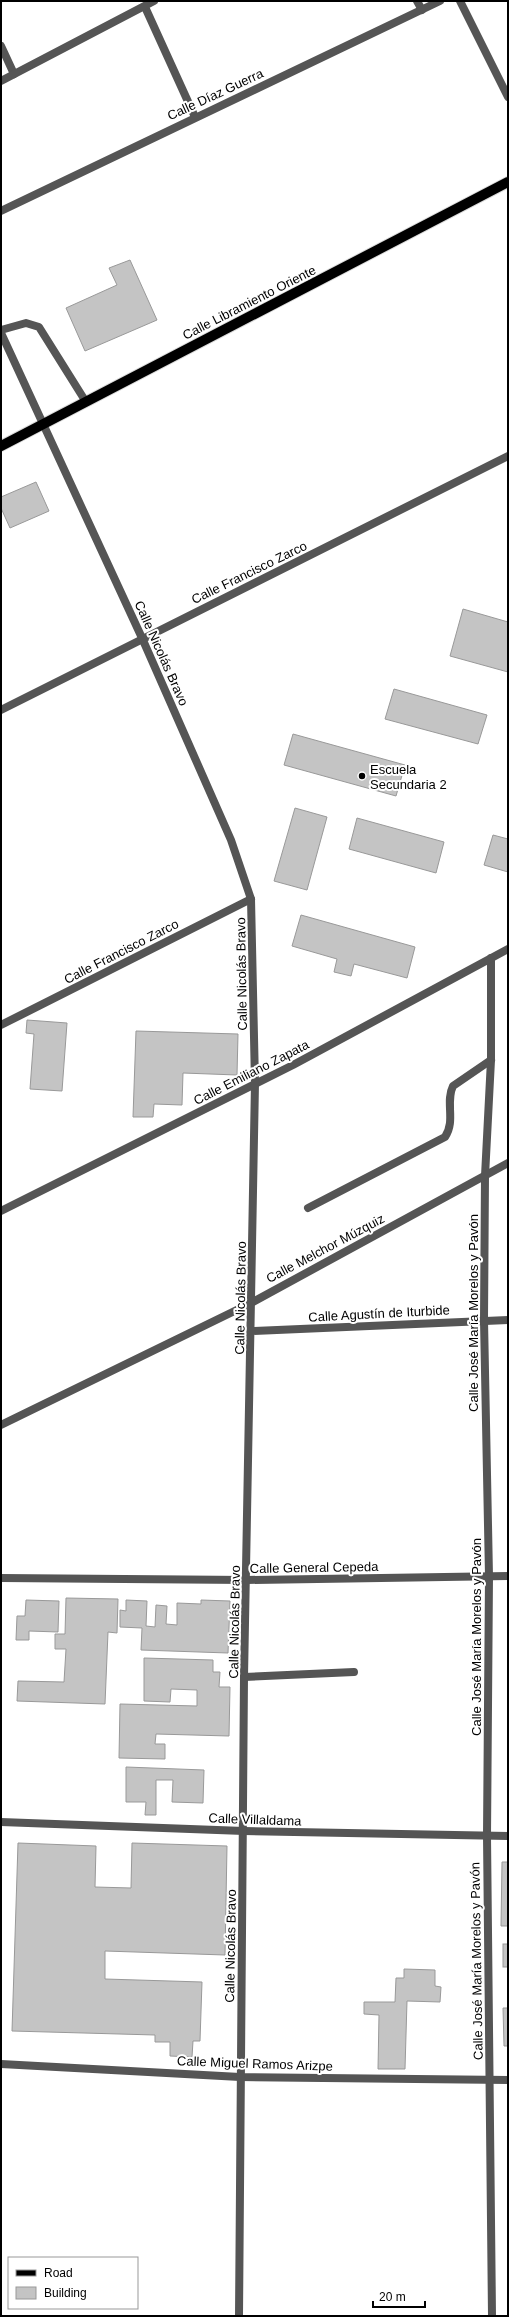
<svg xmlns="http://www.w3.org/2000/svg" width="509" height="2317" font-family="Arial,sans-serif">
<style>
.building{fill:#c4c4c4;stroke:#999}
.lines{fill:none;stroke-linecap:round;stroke-linejoin:round}
.primary-casing{stroke:#dbdbdb;stroke-width:12}
.service{stroke:#555;stroke-width:8}
.minor{stroke:#555;stroke-width:8}
.tertiary{stroke:#555;stroke-width:8}
.primary{stroke:#000;stroke-width:10}
.poi-dot{fill:#000;stroke:#fff;stroke-width:1.5}
.labels{text-anchor:middle;stroke-width:4;stroke-linejoin:round;paint-order:stroke}
.street-label{font-size:13px;fill:#000;stroke:#fff}
.poi-label{font-size:13px;fill:#000;stroke:#fff;text-anchor:start}
</style>
<rect width="100%" height="100%" fill="#fff"/>
<!-- building -->
<g class="building">
<polygon points="130,260 157,320 85,351 66,308 117,285 109,268"/>
<polygon points="36,482 49,511 10,528 1,508 1,497"/>
<polygon points="463,609 508,622 508,672 450,656"/>
<polygon points="394,689 487,715 478,744 385,719"/>
<polygon points="293,734 405,765 396,796 284,765"/>
<polygon points="295,808 327,817 307,890 274,881"/>
<polygon points="357,818 444,842 436,873 349,849"/>
<polygon points="493,835 508,839 508,872 484,865"/>
<polygon points="301,915 415,947 407,978 354,964 351,976 334,972 337,959 292,946"/>
<polygon points="27,1020 67,1023 62,1091 30,1089 34,1034 26,1033"/>
<polygon points="136,1031 238,1034 237,1075 183,1073 182,1105 154,1104 153,1117 133,1117"/>
<polygon points="66,1598 118,1599 117,1633 108,1632 105,1704 17,1701 18,1681 64,1682 66,1649 55,1649 55,1634 65,1634"/>
<polygon points="26,1600 59,1601 58,1632 29,1631 29,1640 16,1640 17,1616 25,1616"/>
<polygon points="126,1600 147,1601 146,1626 155,1627 156,1605 167,1606 166,1624 177,1625 177,1603 201,1604 201,1600 230,1601 228,1653 141,1650 142,1628 120,1627 120,1610 126,1611"/>
<polygon points="144,1658 213,1660 213,1672 220,1672 219,1687 230,1687 229,1736 156,1734 155,1744 165,1744 165,1759 119,1758 120,1704 197,1706 197,1690 171,1689 170,1702 144,1701"/>
<polygon points="126,1767 204,1770 203,1803 172,1802 173,1780 156,1780 156,1815 145,1815 146,1802 126,1802"/>
<polygon points="18,1843 96,1846 95,1887 131,1888 132,1843 227,1846 225,1955 105,1951 105,1979 202,1982 200,2041 193,2041 192,2057 170,2056 170,2042 155,2042 155,2035 12,2031"/>
<polygon points="502,1862 508,1862 508,1926 501,1926"/>
<rect x="503" y="1944" width="5" height="23"/>
<polygon points="404,1969 435,1970 435,1986 441,1987 440,2002 407,2001 405,2069 378,2069 379,2015 364,2014 364,2002 395,2002 396,1978 404,1978"/>
<polygon points="503,2008 508,2008 508,2046 504,2046"/>
</g>
<g class="lines">
<!-- primary casing -->
<g class="primary-casing">
<polyline id="primary" points="1,446 508,182"/>
</g>
<!-- service -->
<g class="service">
<polyline points="1,330 26,323 39,327 86,402"/>
<path d="M308,1208L445,1137C456,1121 445,1102 453,1086L491,1060"/>
</g>
<!-- minor -->
<g class="minor">
<polyline points="417,1 422,10"/>
<polyline points="460,1 508,97"/>
<polyline points="145,7 195,117"/>
<polyline points="1,46 14,74"/>
<polyline points="1,81 154,1"/>
<polyline points="1,211 440,1"/>
<polyline points="1,710 508,456"/>
<polyline points="491,958 491,1060 485,1176 484,1320 489,1576 487,1836 492,2316"/>
<polyline points="1,1025 251,899"/>
<polyline points="1,1211 293,1065 508,949"/>
<polyline points="1,1425 251,1303 508,1163"/>
<polyline points="1,1578 247,1580 508,1576"/>
<polyline points="244,1677 354,1672"/>
<polyline points="1,1822 244,1831 508,1836"/>
<polyline points="1,2064 240,2077 508,2080"/>
</g>
<!-- tertiary -->
<g class="tertiary">
<polyline points="1,333 142,638 231,840 251,899 255,1083 244,1677 239,2316"/>
<polyline points="252,1331 508,1320"/>
</g>
<!-- primary -->
<use href="#primary" class="primary"/>
</g>
<!-- markers -->
<circle class="poi-dot" cx="362" cy="776" r="4"/>
<g class="labels">
<!-- street labels -->
<g class="street-label">
<text transform="translate(215 94) rotate(-25)" y="5">Calle Díaz Guerra</text>
<text transform="translate(249 302) rotate(-27)" y="5">Calle Libramiento Oriente</text>
<text transform="translate(249 572) rotate(-26)" y="5">Calle Francisco Zarco</text>
<text transform="translate(162 653) rotate(66)" y="5">Calle Nicolás Bravo</text>
<text transform="translate(121 951) rotate(-27)" y="5">Calle Francisco Zarco</text>
<text transform="translate(241 974) rotate(-91)" y="5">Calle Nicolás Bravo</text>
<text transform="translate(251 1072) rotate(-27)" y="5">Calle Emiliano Zapata</text>
<text transform="translate(325 1248) rotate(-28)" y="5">Calle Melchor Múzquiz</text>
<text transform="translate(240 1298) rotate(-89)" y="5">Calle Nicolás Bravo</text>
<text transform="translate(379 1313) rotate(-3)" y="5">Calle Agustín de Iturbide</text>
<text transform="translate(473 1313) rotate(-90)" y="5">Calle José María Morelos y Pavón</text>
<text transform="translate(314 1567) rotate(-1)" y="5">Calle General Cepeda</text>
<text transform="translate(234 1622) rotate(-89)" y="5">Calle Nicolás Bravo</text>
<text transform="translate(476 1637) rotate(-90)" y="5">Calle José María Morelos y Pavón</text>
<text transform="translate(255 1819) rotate(2)" y="5">Calle Villaldama</text>
<text transform="translate(230 1946) rotate(-89)" y="5">Calle Nicolás Bravo</text>
<text transform="translate(476 1961) rotate(-91)" y="5">Calle José María Morelos y Pavón</text>
<text transform="translate(255 2063) rotate(2)" y="5">Calle Miguel Ramos Arizpe</text>
</g>
<!-- poi labels -->
<g class="poi-label">
<text x="370" y="774">Escuela<tspan x="370" dy="15">Secundaria 2</tspan></text>
</g>
</g>
<!-- border -->
<rect width="509" height="2317" fill="none" stroke="#000000" stroke-width="4"/>
<!-- legend -->
<rect x="8" y="2257" width="130" height="52" fill="#ffffff" stroke="#999999"/>
<rect x="16" y="2270" width="20" height="6" fill="#000000" stroke="#999999"/>
<text x="44" y="2277" font-size="12" fill="#000000">Road</text>
<rect x="16" y="2287" width="20" height="12" fill="#c4c4c4" stroke="#999999"/>
<text x="44" y="2297" font-size="12" fill="#000000">Building</text>
<!-- scale -->
<path d="M373 2301v6h52v-6" fill="none" stroke="#000000" stroke-width="2"/>
<text x="379" y="2301" font-size="12" fill="#000000" stroke="#ffffff" stroke-width="3" paint-order="stroke">20 m</text>
</svg>
